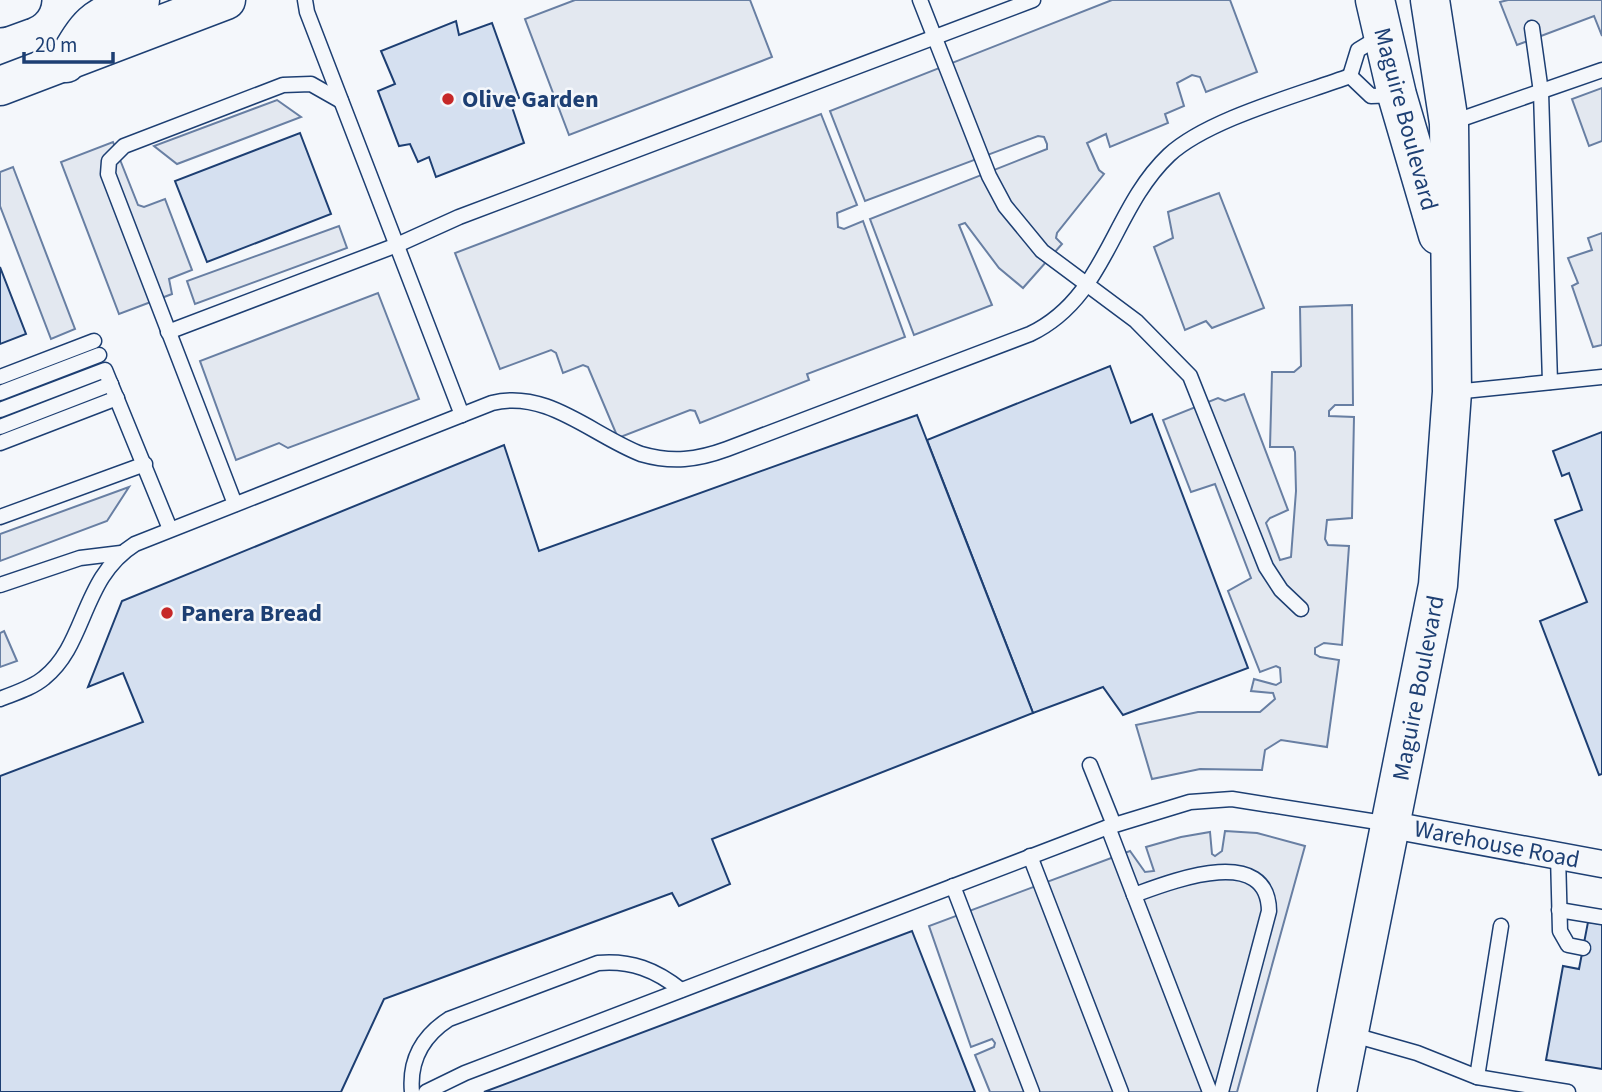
<svg xmlns="http://www.w3.org/2000/svg" width="1602" height="1092" font-family="'Source Sans 3',sans-serif">
<style>
.parking{fill:#e3e8f0;stroke:#687fa3;stroke-width:2}
.building{fill:#d5e0f0;stroke:#1d3f73;stroke-width:2}
.lines{fill:none;stroke-linecap:round;stroke-linejoin:round}
.lane-casing{stroke:#1d3f73;stroke-width:17}
.street-casing{stroke:#1d3f73;stroke-width:29}
.secondary-casing{stroke:#1d3f73;stroke-width:41}
.highway-casing{stroke:#1d3f73;stroke-width:41}
.lane{stroke:#f4f7fb;stroke-width:14}
.street{stroke:#f4f7fb;stroke-width:26}
.secondary{stroke:#f4f7fb;stroke-width:38}
.highway{stroke:#f4f7fb;stroke-width:38}
.poi-dot{fill:#c62828;stroke:#f4f7fb;stroke-width:2.5}
.labels{text-anchor:middle;stroke-width:5;stroke-linejoin:round;paint-order:stroke}
.poi-label{font-size:24px;font-weight:bold;fill:#1d3f73;stroke:#f4f7fb;text-anchor:start}
.street-label{font-size:24px;fill:#1d3f73;stroke:#f4f7fb}
</style>
<rect width="100%" height="100%" fill="#f4f7fb"/>
<!-- parking -->
<g class="parking">
<polygon points="575,0 750,0 772,57 569,135 525,19"/>
<polygon points="1112,0 1230,0 1257,72 1206,92 1200,77 1192,75 1177,83 1184,106 1165,114 1168,123 1110,147 1106,134 1087,143 1099,170 1104,174 1057,233 1056,238 1062,244 1023,288 999,268 965,223 959,225 992,305 914,335 870,219 1047,149 1047,144 1044,137 1038,136 865,201 830,111"/>
<polygon points="1508,0 1602,0 1602,36 1594,16 1517,45 1500,2"/>
<polygon points="1602,88 1602,141 1589,146 1572,99"/>
<polygon points="277,100 301,117 177,164 154,146"/>
<polygon points="821,114 857,205 837,213 838,227 844,229 863,221 905,337 807,374 809,380 700,423 695,411 690,410 618,438 588,367 583,365 563,373 556,353 551,350 500,369 455,253"/>
<polygon points="113,142 138,205 144,207 165,199 192,270 169,279 172,294 119,314 61,162"/>
<polygon points="13,167 75,329 51,339 0,206 0,172"/>
<polygon points="1219,193 1264,308 1212,328 1206,321 1185,330 1154,247 1173,238 1168,212"/>
<polygon points="339,226 347,248 195,304 187,281"/>
<polygon points="1602,233 1602,345 1593,347 1572,286 1578,283 1568,258 1592,250 1588,238"/>
<polygon points="378,293 419,399 288,448 279,443 236,460 200,361"/>
<polygon points="1352,305 1353,405 1335,405 1329,411 1329,416 1354,417 1352,518 1327,520 1325,539 1328,545 1349,546 1342,645 1324,643 1315,648 1315,654 1320,657 1339,660 1327,747 1281,740 1265,750 1262,770 1200,769 1152,779 1136,725 1198,712 1260,712 1275,699 1273,693 1251,691 1254,679 1276,685 1281,682 1280,668 1276,666 1260,672 1228,591 1251,578 1215,484 1191,492 1163,420 1218,398 1225,401 1244,394 1288,510 1270,518 1266,523 1280,560 1291,557 1296,491 1295,452 1293,447 1270,447 1272,372 1294,372 1301,366 1300,307"/>
<polygon points="129,487 107,521 0,561 0,534"/>
<polygon points="4,631 17,661 0,667 0,633"/>
<polygon points="1225,831 1257,833 1305,846 1237,1092 990,1092 975,1055 994,1047 995,1043 992,1039 971,1047 929,926 1130,851 1145,872 1154,871 1146,847 1181,837 1210,832 1212,854 1215,856 1222,851"/>
</g>
<!-- building -->
<g class="building">
<polygon points="456,21 459,35 492,23 519,98 510,101 524,143 436,177 429,157 418,162 410,144 399,146 378,91 395,84 381,51"/>
<polygon points="300,133 331,214 207,262 175,181"/>
<polygon points="0,267 26,334 0,344"/>
<polygon points="1110,366 1131,423 1152,414 1248,668 1123,715 1103,687 1033,713 927,440"/>
<polygon points="917,415 1033,713 712,839 730,884 679,906 672,893 384,999 341,1092 0,1092 0,776 143,722 123,673 88,687 122,601 504,445 539,551"/>
<polygon points="1602,432 1602,774 1599,775 1540,621 1587,602 1555,520 1582,510 1569,473 1562,476 1553,451"/>
<polygon points="1588,922 1602,924 1602,1069 1546,1060 1563,966 1579,969"/>
<polygon points="912,931 975,1092 484,1092"/>
</g>
<g class="lines">
<!-- lane casing -->
<g class="lane-casing">
<g id="lane">
<polyline points="305,0 307,12 462,415"/>
<polyline points="920,0 989,176 1005,206 1042,251 1136,321 1190,376 1266,567 1281,590 1301,609"/>
<polyline points="1532,28 1541,92 1550,382"/>
<polyline points="1350,76 1358,50 1381,36"/>
<polyline points="1350,76 1371,96 1397,95"/>
<polyline points="1450,123 1602,70"/>
<polyline points="168,332 397,245 459,217 1033,0"/>
<polyline points="0,377 94,341"/>
<polyline points="1454,392 1602,377"/>
<polyline points="0,393 99,355"/>
<polyline points="0,410 105,370 170,529"/>
<polyline points="0,427 111,384"/>
<polyline points="0,443 117,398"/>
<polyline points="235,504 108,174 109,161 124,146 283,85 311,84 341,101"/>
<polyline points="0,517 145,464"/>
<polyline points="0,585 80,558 121,553"/>
<path d="M0,699C15,693 32,688 44,678C87,644 81,578 135,544L492,403C547,389 592,435 641,454C672,463 697,460 727,449L1030,334C1107,297 1111,210 1169,155C1208,119 1299,95 1350,76"/>
<polyline points="1090,765 1114,825"/>
<path d="M1108,827L1134,895C1170,882 1268,843 1269,911L1221,1092"/>
<polyline points="1558,855 1560,931 1568,945 1583,948"/>
<polyline points="1030,856 1121,1092"/>
<polyline points="953,886 1032,1092"/>
<polyline points="1134,895 1210,1092"/>
<polyline points="1559,910 1602,917"/>
<polyline points="1350,1034 1417,1053 1477,1077 1568,1092"/>
<polyline points="1477,1077 1501,926"/>
<path d="M412,1092C409,1060 423,1036 449,1019L598,963C631,960 656,970 681,990"/>
<polyline points="426,1092 465,1073 1108,827 1190,802 1232,799 1390,824"/>
</g>
</g>
<!-- street casing -->
<g class="street-casing">
<polyline id="street" points="1392,825 1602,864"/>
</g>
<!-- secondary casing -->
<g class="secondary-casing">
<g id="secondary">
<polyline points="1375,0 1397,95 1438,235"/>
<polyline points="1337,1092 1438,585 1452,392 1449,123 1430,0"/>
</g>
</g>
<!-- highway casing -->
<g class="highway-casing">
<g id="highway">
<polyline points="0,8 22,0"/>
<path d="M66,63C92,17 93,20 140,0"/>
<polyline points="0,86 226,0"/>
</g>
</g>
<!-- lane -->
<use href="#lane" class="lane"/>
<!-- street -->
<use href="#street" class="street"/>
<!-- secondary -->
<use href="#secondary" class="secondary"/>
<!-- highway -->
<use href="#highway" class="highway"/>
</g>
<!-- markers -->
<g class="poi-dot">
<circle cx="448" cy="99" r="7"/>
<circle cx="167" cy="613" r="7"/>
</g>
<g class="labels">
<!-- poi labels -->
<g class="poi-label">
<text x="462" y="107">Olive Garden</text>
<text x="181" y="621">Panera Bread</text>
</g>
<!-- street labels -->
<g class="street-label">
<text transform="translate(1406 119) rotate(75)" y="8">Maguire Boulevard</text>
<text transform="translate(1418 688) rotate(-79)" y="8">Maguire Boulevard</text>
<text transform="translate(1497 844) rotate(11)" y="8">Warehouse Road</text>
</g>
</g>
<!-- scale -->
<path d="M24 52v10h89v-10" fill="none" stroke="#1d3f73" stroke-width="3.5"/>
<text x="35" y="52" font-size="21" fill="#1d3f73" stroke="#f4f7fb" stroke-width="5" paint-order="stroke">20 m</text>
</svg>
